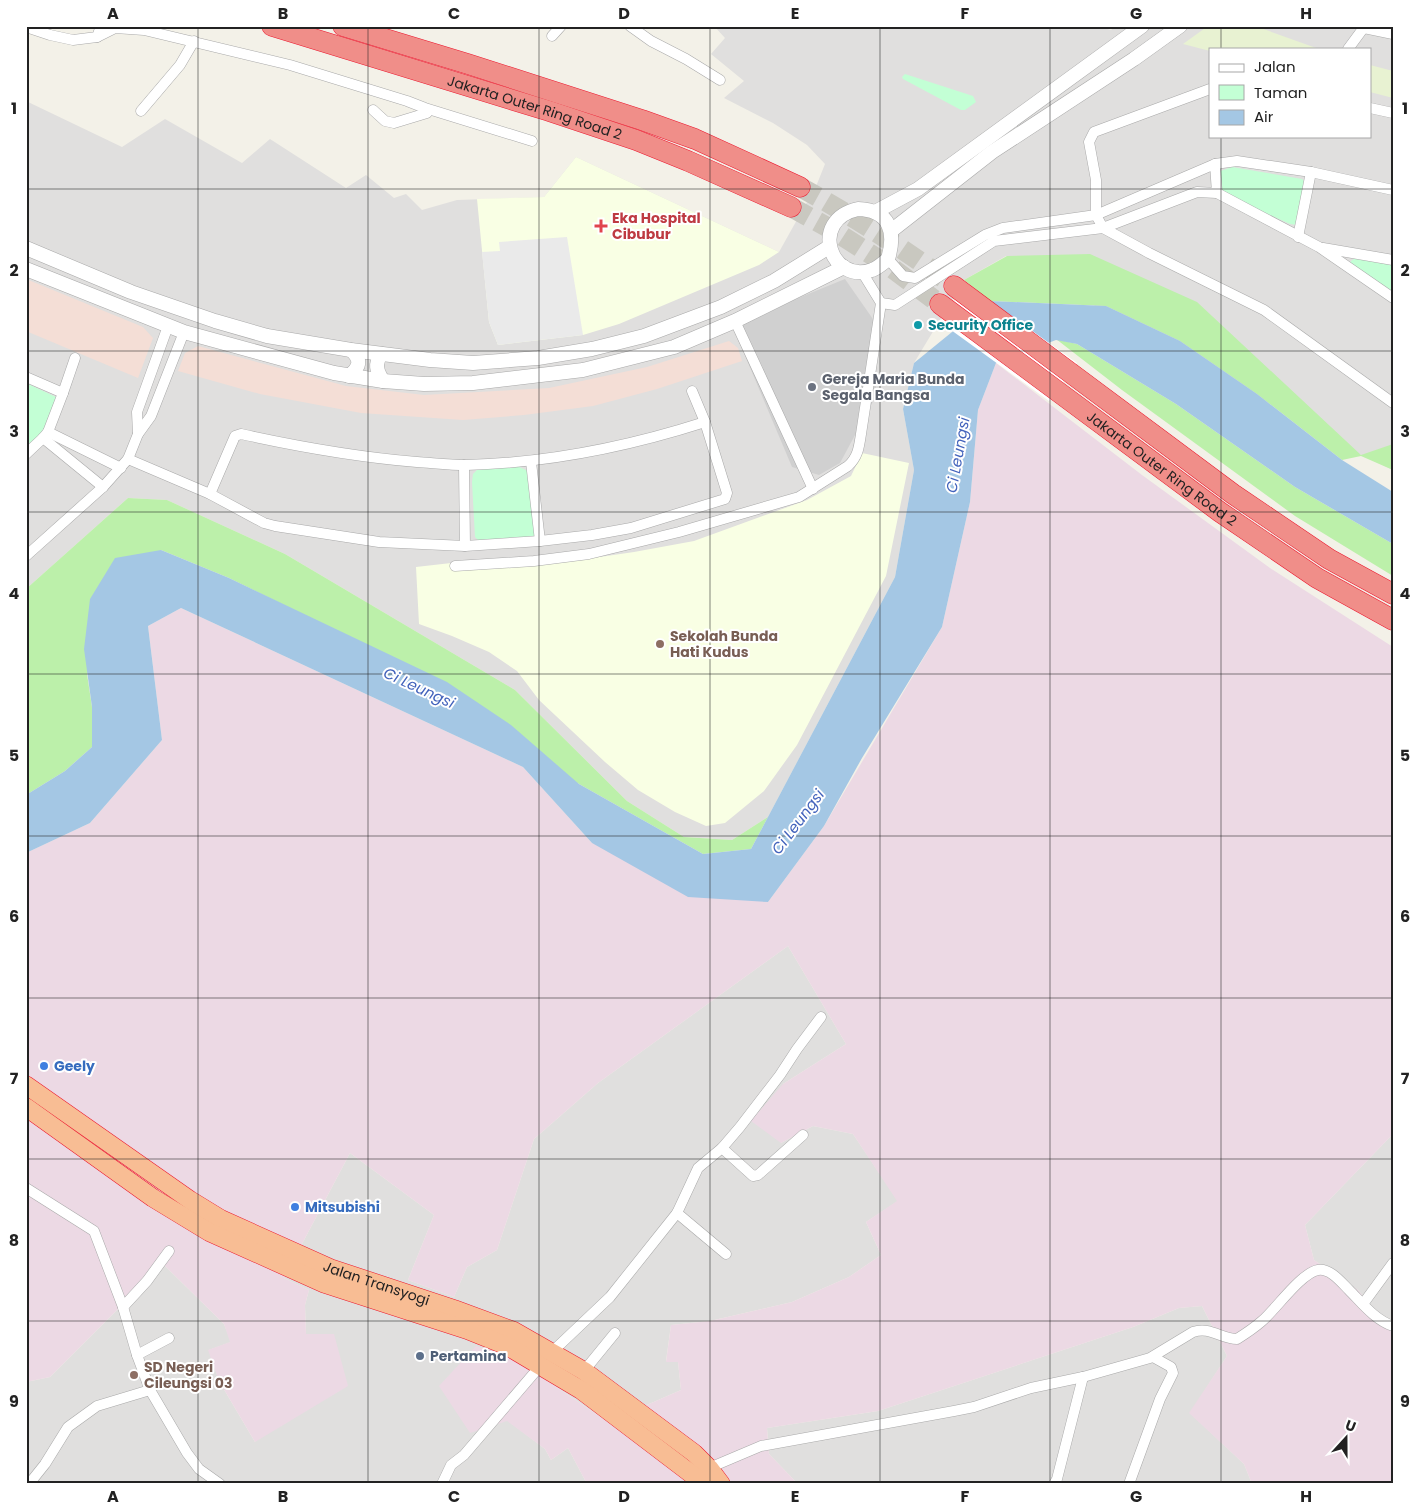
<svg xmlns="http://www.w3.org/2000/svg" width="1419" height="1510" font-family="Poppins,sans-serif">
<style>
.residential{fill:#e0dfde;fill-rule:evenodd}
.commercial{fill:#f4ded6}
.industrial{fill:#ecd9e4}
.education{fill:#f9ffe4}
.religious{fill:#d0d0d0}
.farmland{fill:#e8f2d2}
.grass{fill:#bcf0aa}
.park{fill:#c3ffd5}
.parking{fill:#eaeaea}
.water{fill:#a4c7e4}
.pier{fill:#fff}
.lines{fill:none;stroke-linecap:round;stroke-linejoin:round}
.motorway-tunnel{stroke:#c9c8c0;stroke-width:20;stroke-dasharray:20 10;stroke-linecap:butt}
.minor-casing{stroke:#a9a9a9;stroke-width:11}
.tertiary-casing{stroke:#a9a9a9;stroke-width:15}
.trunk-casing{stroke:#ec1930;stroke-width:19}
.motorway-casing{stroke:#ec1930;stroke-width:21}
.minor{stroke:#fff;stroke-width:10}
.tertiary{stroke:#fff;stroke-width:14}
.trunk{stroke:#f8bd94;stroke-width:18}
.motorway{stroke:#f08e89;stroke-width:20}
.grid{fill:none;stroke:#222;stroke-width:1;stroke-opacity:0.55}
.health-dot{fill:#e0444e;stroke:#fff;stroke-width:2}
.culture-dot{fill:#0f9aa8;stroke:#fff;stroke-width:2}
.worship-dot{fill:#6b7280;stroke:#fff;stroke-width:2}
.education-dot{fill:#8d6e63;stroke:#fff;stroke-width:2}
.shop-dot{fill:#3f7fe0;stroke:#fff;stroke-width:2}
.service-dot{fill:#5c6f8a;stroke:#fff;stroke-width:2}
.labels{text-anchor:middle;stroke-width:4;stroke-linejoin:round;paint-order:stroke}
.street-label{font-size:14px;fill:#222;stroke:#fff}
.health-label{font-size:14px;font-weight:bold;fill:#be3a42;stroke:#fff;text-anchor:start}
.culture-label{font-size:14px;font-weight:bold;fill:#0d838f;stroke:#fff;text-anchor:start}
.worship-label{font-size:14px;font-weight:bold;fill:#5b616d;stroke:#fff;text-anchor:start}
.education-label{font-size:14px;font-weight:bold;fill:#785e54;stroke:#fff;text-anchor:start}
.shop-label{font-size:14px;font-weight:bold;fill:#366cbe;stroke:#fff;text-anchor:start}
.service-label{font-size:14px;font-weight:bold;fill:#4e5e75;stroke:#fff;text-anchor:start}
.water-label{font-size:15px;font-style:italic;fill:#4363bc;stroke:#fff}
.neatline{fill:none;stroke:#222;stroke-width:2}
.grid-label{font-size:16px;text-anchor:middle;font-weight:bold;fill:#222}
</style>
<rect width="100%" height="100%" fill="#f3f1e8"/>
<!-- residential -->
<g class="residential">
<path d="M714,26H1097L1111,30L1116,26H1393V470L1361,455L1006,256L964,280L914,363L903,409L914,470L895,577L768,817L732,840L684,837L627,801L515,690L285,554L167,500L128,498L26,589V101L122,147L165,119L242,163L270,139L346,188L366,175L394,198L406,194L422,210L457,200L544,197L576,157L779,252L817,184L825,164L807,145L773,123L724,98L744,81L711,54L725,38ZM1210,49H1370V136H1210Z"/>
<polygon points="788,946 846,1044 783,1084 781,1143 813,1126 853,1134 898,1201 866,1222 881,1255 849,1277 792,1302 710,1321 671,1325 666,1361 678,1362 681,1390 608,1422 509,1355 507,1420 545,1449 551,1460 568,1448 587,1484 26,1484 26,1382 50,1377 163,1264 224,1324 231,1342 209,1350 219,1381 255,1442 306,1335 305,1305 309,1290 284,1278 350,1153 434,1215 408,1280 454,1297 467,1267 497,1250 534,1139 598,1083"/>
<polygon points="1393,1134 1393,1326 1386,1324 1358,1290 1314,1260 1305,1225"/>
<polygon points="1202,1306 1227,1356 1190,1413 1244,1464 1252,1484 798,1484 769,1454 767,1428 878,1411 1133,1327 1179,1308"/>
</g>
<!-- commercial -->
<g class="commercial">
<polygon points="26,279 143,327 153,338 138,378 26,331"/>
<polygon points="729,341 738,348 742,361 657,389 593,406 524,415 463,420 361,413 260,394 178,371 185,353 198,346 346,386 424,395 549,388 647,367"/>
</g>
<!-- industrial -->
<polygon class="industrial" points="996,363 1142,475 1270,568 1393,647 1393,1134 1305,1225 1314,1260 1358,1290 1386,1324 1393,1326 1393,1484 1252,1484 1244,1464 1189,1413 1227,1356 1202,1306 1179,1308 1133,1327 878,1411 767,1428 769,1454 798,1484 587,1484 568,1448 551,1460 545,1449 507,1421 470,1433 439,1386 476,1346 509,1355 608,1422 681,1390 678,1362 666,1362 671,1325 710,1321 792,1302 849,1277 881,1255 866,1222 897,1201 853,1134 813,1126 781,1143 751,1121 783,1084 846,1044 788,946 598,1083 534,1139 497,1250 467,1267 454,1297 408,1280 434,1215 350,1153 284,1278 309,1290 305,1305 306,1334 334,1334 348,1386 255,1442 219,1381 208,1350 230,1342 224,1324 163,1264 50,1377 26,1382 26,853 90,823 162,740 148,626 181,608 523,767 592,843 768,902 824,826 942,627 970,502 978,410"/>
<!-- education -->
<g class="education">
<polygon points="576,157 779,252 759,265 619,324 583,335 498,345 489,322 477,199 544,197"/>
<polygon points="862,453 909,463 886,576 797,745 764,791 725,823 706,826 675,812 638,790 605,762 539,700 517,671 489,652 452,636 419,624 416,567 460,562 572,561 634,552 694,541 807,500 851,476"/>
</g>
<!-- religious -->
<polygon class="religious" points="845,279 875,322 876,396 840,463 819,475 792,467 732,325"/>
<!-- farmland -->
<g class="farmland">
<polygon points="1208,26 1255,26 1319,49 1210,49 1210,51 1183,44"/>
<polygon points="1370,65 1393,71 1393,98 1370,92"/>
</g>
<!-- grass -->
<g class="grass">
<polygon points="1090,254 1197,302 1361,455 1393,444 1393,470 1361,456 1342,460 1257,394 1180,341 1106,306 990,301 964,280 1007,256"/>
<polygon points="1056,339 1077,344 1176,404 1295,487 1393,544 1393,576 1295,516 1122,390"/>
<polygon points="128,498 167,500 285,554 515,690 627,801 684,837 732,840 768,817 751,849 703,854 579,784 304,615 229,578 161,550 87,674 92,707 92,747 65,771 26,795 26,589"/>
</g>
<!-- park -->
<g class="park">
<polygon points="905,74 973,96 976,102 965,110 961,110 903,79 902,77"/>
<polygon points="1232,167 1302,179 1306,183 1297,225 1290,224 1212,189 1212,174"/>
<polygon points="1355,258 1393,265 1393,297 1349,265 1351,261"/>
<path d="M26,383L56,397C60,418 39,439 26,453Z"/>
<polygon points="519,467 526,470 529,474 536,531 533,537 480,542 475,537 472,482 473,474 478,469"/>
</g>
<!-- parking -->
<polygon class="parking" points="567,237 583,335 498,345 489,322 482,252 500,251 499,242"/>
<!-- water -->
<polygon class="water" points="990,301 1106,306 1180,341 1257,394 1342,460 1393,492 1393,544 1295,487 1176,404 1077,344 1056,340 996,363 978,410 970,502 942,627 862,758 824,826 768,902 688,897 592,843 523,767 181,608 148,626 162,740 90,823 26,853 26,795 65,771 92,747 92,707 84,649 90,599 115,558 161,550 229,578 447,682 511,725 579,784 703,854 751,849 895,577 914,470 903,409 914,363"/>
<!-- pier -->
<polygon class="pier" points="967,284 1077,363 1049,401 940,322"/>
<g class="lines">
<!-- motorway-tunnel -->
<g class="motorway-tunnel">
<path d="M800,187C855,217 904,249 954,286"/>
<polyline points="791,207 836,232 889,266 940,304"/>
</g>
<!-- minor casing -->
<g class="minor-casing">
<g id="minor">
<polyline points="630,26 651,41 686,59 720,80"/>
<polyline points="26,27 50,35 73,40 97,37 101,26"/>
<polyline points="1364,28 1393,34"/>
<polyline points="552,36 561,26"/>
<polyline points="97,37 115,28 144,30 290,65 407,101 425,108 532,141"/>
<polyline points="1348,49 1365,26"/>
<polyline points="1210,89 1094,132 1089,142 1096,180 1096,215 1103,228 1149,253 1264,310 1393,403"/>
<polyline points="1370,108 1393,113"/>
<polyline points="373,110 385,121 394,123 427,113"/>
<polyline points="141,111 180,65 194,41"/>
<polyline points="1215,164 1217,193"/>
<polyline points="1298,237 1311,172"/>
<polyline points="1323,248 1393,260"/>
<polyline points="888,259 903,276 915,278 985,235 1003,228 1096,215 1215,164 1237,161 1311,172 1393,190"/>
<polyline points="881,303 895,305 994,241 1103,228 1197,192 1217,193 1319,247 1393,298"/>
<polyline points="735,321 813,489"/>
<polyline points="26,377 63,393 48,432 43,438 26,454"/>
<polyline points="63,393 75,358"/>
<polyline points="48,432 121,468"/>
<polyline points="138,434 137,412 168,326"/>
<polyline points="43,438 103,487"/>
<polyline points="128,459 210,494 264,523 275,526 379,542 465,546 540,541 592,535 631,528 725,499 727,493 705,422 692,391"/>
<polyline points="531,462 540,541"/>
<polyline points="464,465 465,546"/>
<path d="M210,494L235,436L241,434C300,447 357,457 417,462C433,463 450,465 466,465C549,463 627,447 705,422"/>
<polyline points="26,556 103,487 128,459 138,434 151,416 184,332"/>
<path d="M455,566L534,561L589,554L679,532L799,497L848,466C858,457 859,447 861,434L881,303L862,272"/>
<polyline points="722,1148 753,1176 758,1175 803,1135"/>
<polyline points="26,1188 94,1231 123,1307 137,1355 150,1390 187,1453 199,1469 220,1484"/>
<polyline points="677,1213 726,1254"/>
<polyline points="1363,1304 1393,1263"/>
<polyline points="123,1307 147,1281 169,1251"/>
<polyline points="552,1352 610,1297 677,1213 698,1168 722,1148 740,1127 780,1075 797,1049 821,1017"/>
<polyline points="137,1355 169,1338"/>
<polyline points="584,1371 615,1333"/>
<path d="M709,1468L761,1446L954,1411L974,1407L1031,1388L1083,1377L1150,1358L1193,1332C1210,1326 1221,1339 1237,1339C1245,1334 1254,1328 1262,1321C1276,1309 1301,1273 1318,1270C1330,1268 1341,1282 1349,1290C1362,1303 1375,1320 1393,1326"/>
<polyline points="29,1484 45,1464 68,1427 97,1406 150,1390"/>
<polyline points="442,1484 451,1465 464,1455 541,1365"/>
<polyline points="1054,1484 1057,1479 1083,1377"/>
<polyline points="1129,1484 1160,1399 1173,1373 1171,1367 1153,1357"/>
</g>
</g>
<!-- tertiary casing -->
<g class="tertiary-casing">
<g id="tertiary">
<path d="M858,209C890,210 896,232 888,259C883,263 878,268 872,270C831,285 808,220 858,209Z"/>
<polyline points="875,212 918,189 1142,26"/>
<polyline points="891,231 992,152 1134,59 1180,26"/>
<polyline points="26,248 131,292 215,321 267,336 351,350 430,360 473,363 538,358 592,349 644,336 721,307 774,281 829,247"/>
<polyline points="26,269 184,332 334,373 383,381 424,384 473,383 583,370 674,347 735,321 844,267"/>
<path d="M381,354C375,364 376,370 383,381"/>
<path d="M349,376C360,367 362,360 351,350"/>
</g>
</g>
<!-- trunk casing -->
<g class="trunk-casing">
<g id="trunk">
<path id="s1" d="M26,1085L190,1200L221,1219L330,1268L454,1309L514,1331L584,1371L694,1453L709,1468L721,1484"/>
<polyline points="26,1107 153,1198 209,1232 325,1284 467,1330 507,1346 581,1390 694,1476 700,1484"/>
</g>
</g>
<!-- motorway casing -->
<g class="motorway-casing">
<g id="motorway">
<path id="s2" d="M272,26L549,111L636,140L688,161L791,207"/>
<polyline points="343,26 468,64 642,120 695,139 800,187"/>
<polyline points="954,286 1233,494 1329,559 1393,594"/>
<path id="s3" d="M940,304L1220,512L1317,578L1393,620"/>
</g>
</g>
<!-- minor -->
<use href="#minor" class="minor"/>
<!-- tertiary -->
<use href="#tertiary" class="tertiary"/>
<!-- trunk -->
<use href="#trunk" class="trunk"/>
<!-- motorway -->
<use href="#motorway" class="motorway"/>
</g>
<!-- grid -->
<path class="grid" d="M198,26V1484M368,26V1484M539,26V1484M710,26V1484M880,26V1484M1050,26V1484M1221,26V49M1221,136V1484M26,189H1393M26,351H1393M26,512H1393M26,674H1393M26,836H1393M26,998H1393M26,1159H1393M26,1321H1393"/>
<!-- markers -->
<path class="health-dot" d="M598.5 218.5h5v5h5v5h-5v5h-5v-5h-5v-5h5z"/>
<circle class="culture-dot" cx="918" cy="325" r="5"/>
<circle class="worship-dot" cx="812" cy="387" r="5"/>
<g class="education-dot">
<circle cx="660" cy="644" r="5"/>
<circle cx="134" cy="1375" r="5"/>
</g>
<g class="shop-dot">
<circle cx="44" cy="1066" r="5"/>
<circle cx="295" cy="1207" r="5"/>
</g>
<circle class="service-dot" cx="420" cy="1356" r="5"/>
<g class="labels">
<!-- street labels -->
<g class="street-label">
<text dy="5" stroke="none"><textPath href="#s2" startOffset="275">Jakarta Outer Ring Road 2</textPath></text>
<text dy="5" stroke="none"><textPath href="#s3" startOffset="276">Jakarta Outer Ring Road 2</textPath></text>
<text dy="5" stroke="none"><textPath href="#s1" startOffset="405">Jalan Transyogi</textPath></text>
</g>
<!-- health labels -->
<g class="health-label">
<text x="612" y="223">Eka Hospital<tspan x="612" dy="16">Cibubur</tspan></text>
</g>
<!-- culture labels -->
<g class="culture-label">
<text x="928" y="330">Security Office</text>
</g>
<!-- worship labels -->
<g class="worship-label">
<text x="822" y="384">Gereja Maria Bunda<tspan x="822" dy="16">Segala Bangsa</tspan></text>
</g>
<!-- education labels -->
<g class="education-label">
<text x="670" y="641">Sekolah Bunda<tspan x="670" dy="16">Hati Kudus</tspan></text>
<text x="144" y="1372">SD Negeri<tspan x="144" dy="16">Cileungsi 03</tspan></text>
</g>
<!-- shop labels -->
<g class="shop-label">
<text x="54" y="1071">Geely</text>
<text x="305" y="1212">Mitsubishi</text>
</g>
<!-- service labels -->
<g class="service-label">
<text x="430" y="1361">Pertamina</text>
</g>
<!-- water labels -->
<g class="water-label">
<text transform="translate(958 455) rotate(-80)" y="5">Ci Leungsi</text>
<text transform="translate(419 688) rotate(25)" y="5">Ci Leungsi</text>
<text transform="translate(798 822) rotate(-53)" y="5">Ci Leungsi</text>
</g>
</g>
<!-- border -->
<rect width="1419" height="1510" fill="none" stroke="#ffffff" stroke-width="55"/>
<!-- legend -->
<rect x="1209" y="48" width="162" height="90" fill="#ffffff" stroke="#a7a7a7"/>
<rect x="1219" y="64" width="25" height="8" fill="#ffffff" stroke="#a7a7a7"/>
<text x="1254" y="72" font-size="15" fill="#222222">Jalan</text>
<rect x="1219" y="85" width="25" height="15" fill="#c3ffd5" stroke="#a7a7a7"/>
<text x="1254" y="98" font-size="15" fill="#222222">Taman</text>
<rect x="1219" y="110" width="25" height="15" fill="#a4c7e4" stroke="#a7a7a7"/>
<text x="1254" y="122" font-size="15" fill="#222222">Air</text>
<!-- north arrow -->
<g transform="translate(1346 1438) rotate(21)" stroke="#ffffff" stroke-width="4" paint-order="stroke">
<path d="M0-4L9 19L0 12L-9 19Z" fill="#222222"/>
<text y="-8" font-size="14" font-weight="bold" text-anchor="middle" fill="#222222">U</text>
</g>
<rect x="28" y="28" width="1364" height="1454" class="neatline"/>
<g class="grid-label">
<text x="113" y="19">A</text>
<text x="283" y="19">B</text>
<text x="454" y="19">C</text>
<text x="624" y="19">D</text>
<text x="795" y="19">E</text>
<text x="965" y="19">F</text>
<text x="1136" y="19">G</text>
<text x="1306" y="19">H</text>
<text x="14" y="114">1</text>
<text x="1405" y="114">1</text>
<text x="14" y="276">2</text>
<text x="1405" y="276">2</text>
<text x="14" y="437">3</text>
<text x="1405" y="437">3</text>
<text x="14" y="599">4</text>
<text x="1405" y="599">4</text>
<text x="14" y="761">5</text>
<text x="1405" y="761">5</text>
<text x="14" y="922">6</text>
<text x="1405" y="922">6</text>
<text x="14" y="1084">7</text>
<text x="1405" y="1084">7</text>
<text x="14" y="1246">8</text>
<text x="1405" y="1246">8</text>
<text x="14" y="1407">9</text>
<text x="1405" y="1407">9</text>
<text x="113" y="1502">A</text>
<text x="283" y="1502">B</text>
<text x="454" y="1502">C</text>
<text x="624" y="1502">D</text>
<text x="795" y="1502">E</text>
<text x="965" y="1502">F</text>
<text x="1136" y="1502">G</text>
<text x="1306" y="1502">H</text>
</g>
</svg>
